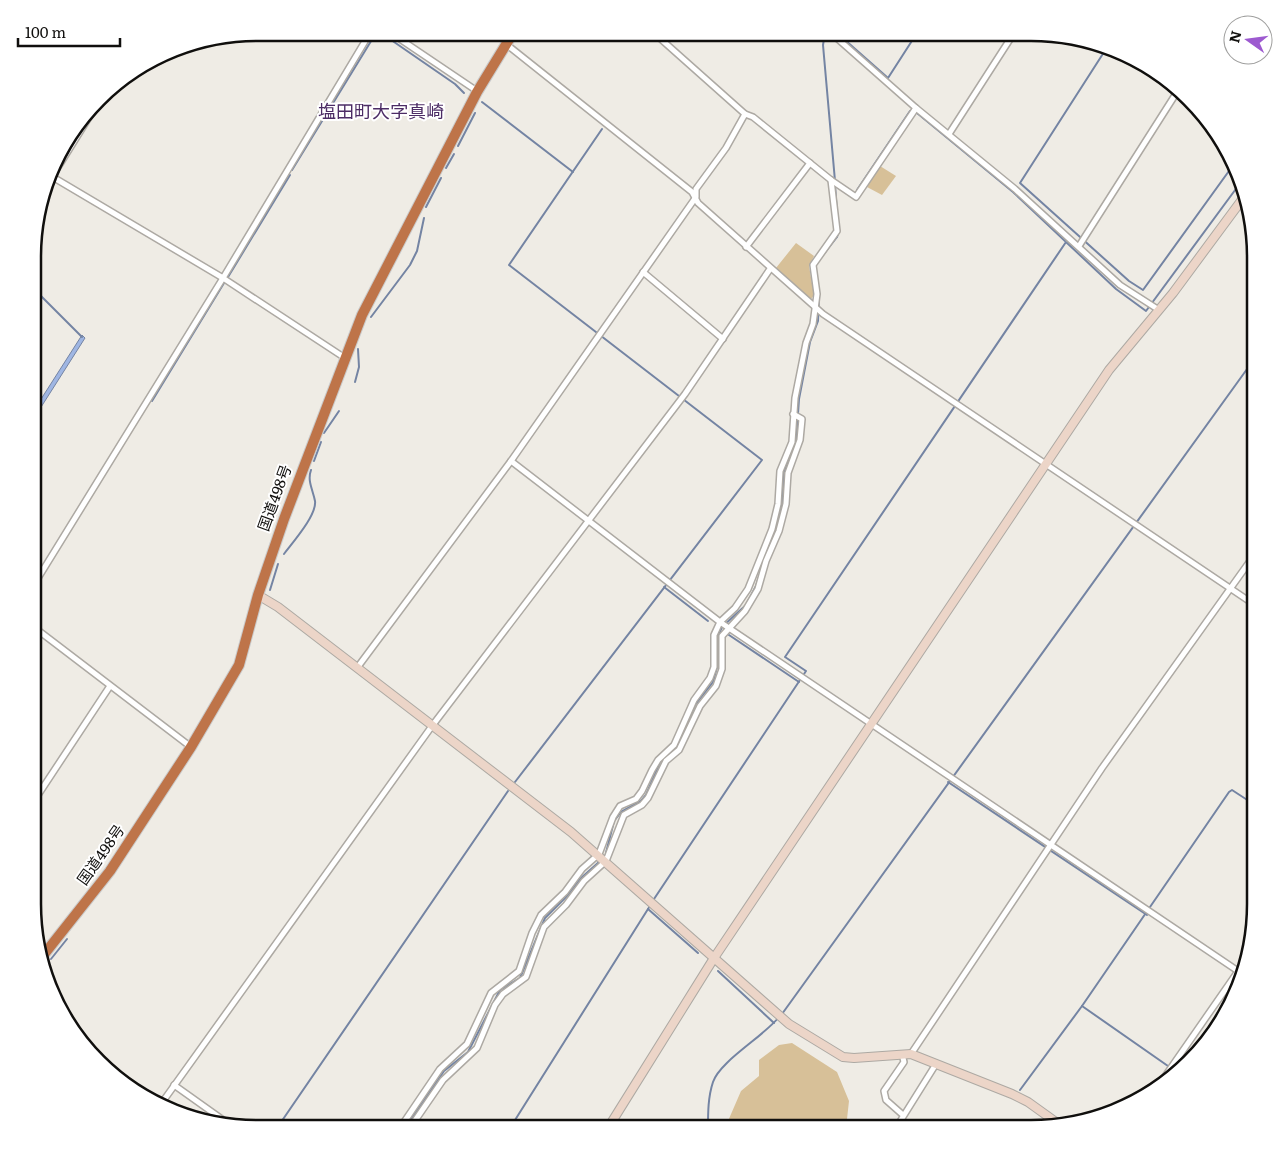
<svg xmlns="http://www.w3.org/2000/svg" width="1288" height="1161" font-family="Literata,'Noto Sans JP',serif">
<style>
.green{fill:#d7c098}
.water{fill:#9fb6e3;stroke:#7484a3}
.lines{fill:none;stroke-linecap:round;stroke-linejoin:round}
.stream{stroke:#7484a3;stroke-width:2}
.street-casing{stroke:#ada9a3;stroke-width:8}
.secondary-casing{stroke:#ada9a3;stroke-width:10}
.highway-casing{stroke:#cacaca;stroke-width:12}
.street{stroke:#fff;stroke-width:5}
.secondary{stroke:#ecd5c8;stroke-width:8}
.highway{stroke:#be7449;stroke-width:10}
.labels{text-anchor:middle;stroke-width:4;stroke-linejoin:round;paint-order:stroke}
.street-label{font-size:15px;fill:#100f0d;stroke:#fff}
.quarter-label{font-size:18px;fill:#4c2c65;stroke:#fff}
.rim{fill:none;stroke:#100f0d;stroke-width:2.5}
</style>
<rect width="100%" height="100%" fill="#efece5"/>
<!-- green -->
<g class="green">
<polygon points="880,166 896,176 882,195 867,187"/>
<polygon points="796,243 814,256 809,266 814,295 811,299 776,268"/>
<polygon points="792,1043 837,1072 849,1101 846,1128 725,1128 741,1091 759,1076 759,1060 779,1045"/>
</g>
<!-- water -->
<polygon class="water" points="82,335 85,338 36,415 36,407"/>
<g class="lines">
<!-- stream -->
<g class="stream">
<polyline points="381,33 455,84 464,93"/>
<polyline points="825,33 823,45 835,181"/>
<polyline points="845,40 888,78 917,33"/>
<polyline points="824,41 833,41"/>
<polyline points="1106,49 1020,183 1129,281 1143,290 1234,164"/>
<polyline points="482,102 573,172"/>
<polyline points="917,113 1013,192 1065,241"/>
<polyline points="458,146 475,113"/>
<polyline points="446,168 454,154"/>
<polyline points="292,170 376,33"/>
<polyline points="835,185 837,213"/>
<polyline points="857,190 910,111"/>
<polyline points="426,207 441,178"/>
<polyline points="823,255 837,237 839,230"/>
<polyline points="228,277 290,175"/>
<polyline points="36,291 82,337"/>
<polyline points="371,317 410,265 417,251 424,218"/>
<polyline points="355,382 359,367 358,349"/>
<polyline points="152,401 224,283"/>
<polyline points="324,433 339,411"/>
<polyline points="314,461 321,442"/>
<path d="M284,554C293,542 317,515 315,501C313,490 307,481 311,470"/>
<polyline points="664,587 708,621"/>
<polyline points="270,590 278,564"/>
<polyline points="729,635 799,682"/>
<polyline points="515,782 762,460 509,265 602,129"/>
<polyline points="948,782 1147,915"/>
<polyline points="606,853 614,821 621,812 641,801 646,795 660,762 676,748 682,738 695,705 713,682 717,667 718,636 722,627 746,605 756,586 782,504 784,472 796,443 799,399 810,342 818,321 819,295"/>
<polyline points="652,902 806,671 785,657 1066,242 1116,289 1146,311 1241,182"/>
<polyline points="650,906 648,909 698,953"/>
<polyline points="51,959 67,939"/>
<polyline points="45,970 46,968"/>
<polyline points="718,971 774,1023"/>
<polyline points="782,1014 1255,358"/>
<polyline points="1178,1073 1082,1006 1229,792 1232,790 1255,805"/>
<polyline points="1020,1090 1082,1006"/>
<polyline points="277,1128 508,791"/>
<polyline points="405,1128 444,1071 468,1052 500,990 520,978 545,918 568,895 580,879 599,862"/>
<polyline points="510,1128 648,909"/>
<path d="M708,1128C708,1113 708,1097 713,1082C720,1061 763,1037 779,1017"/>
</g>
<!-- street casing -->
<g class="street-casing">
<g id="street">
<polyline points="391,33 477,91"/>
<polyline points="654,33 745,114 753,117 831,180 856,197 916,108"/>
<polyline points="831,33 916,108 1015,189 1120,285 1159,310"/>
<polyline points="506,44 692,192 698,203 823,314 1255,605"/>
<polyline points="949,134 1014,33"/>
<polyline points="51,176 223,278 345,358"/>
<polyline points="47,185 101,98"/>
<polyline points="1079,246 1177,92"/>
<polyline points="746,247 810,163"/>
<polyline points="643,272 723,339"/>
<polyline points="511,461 720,622 1238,971"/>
<polyline points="35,583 223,278 370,33"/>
<polyline points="35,628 191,747"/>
<polyline points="357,668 511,461 696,197 696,189 726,148 745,114"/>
<polyline points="34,801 110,686"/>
<polyline points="902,1054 904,1062 884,1091 886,1100 903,1115"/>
<polyline points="911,1054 1102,768 1255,554"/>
<polyline points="174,1085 226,1122"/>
<polyline points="1159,1085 1241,967"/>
<polyline points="161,1104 432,726 685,394 770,269"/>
<polyline points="400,1128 440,1069 467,1044 491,993 519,971 532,933 541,915 565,892 582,869 599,854 613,817 620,806 636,799 642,791 652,770 658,760 674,745 694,700 710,678 714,667 714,635 720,622 735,608 748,589 772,529 778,504 780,471 792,442 795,398 806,343 813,324 817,294 813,265 837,231 831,180"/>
<polyline points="410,1128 443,1080 477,1048 495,1005 503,994 526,977 544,927 566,905 584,881 606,861 624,815 642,805 648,798 666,761 679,750 700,706 716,686 722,669 722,636 745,611 758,589 766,561 779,531 786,504 788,473 800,440 802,419 793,414"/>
<polyline points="896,1128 936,1064"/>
</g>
</g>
<!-- secondary casing -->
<g class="secondary-casing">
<g id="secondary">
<polyline points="258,595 278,607 571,832 789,1024 843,1057 854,1058 911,1054 1012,1094 1028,1102 1060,1125"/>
<polyline points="608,1128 714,958 1109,370 1173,293 1244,197"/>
</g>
</g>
<!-- highway casing -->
<g class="highway-casing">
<polyline id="highway" points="42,957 110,871 191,747 239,665 258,595 284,519 362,315 477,92 513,33"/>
</g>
<!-- street -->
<use href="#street" class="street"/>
<!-- secondary -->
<use href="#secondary" class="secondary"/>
<!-- highway -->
<use href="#highway" class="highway"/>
</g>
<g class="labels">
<!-- street labels -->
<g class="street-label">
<text transform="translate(275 498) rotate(-70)" y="5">国道498号</text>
<text transform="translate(101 855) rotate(-55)" y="5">国道498号</text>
</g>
<!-- quarter labels -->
<g class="quarter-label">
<text x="381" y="118">塩田町大字真崎</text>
</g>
</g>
<!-- crop -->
<path d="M0 0H1288V1161H0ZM257 41H1031A216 216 0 0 1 1247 257V904A216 216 0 0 1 1031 1120H257A216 216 0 0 1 41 904V257A216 216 0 0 1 257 41Z" fill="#fff" fill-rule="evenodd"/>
<path class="rim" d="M257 41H1031A216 216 0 0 1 1247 257V904A216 216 0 0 1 1031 1120H257A216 216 0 0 1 41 904V257A216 216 0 0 1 257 41Z"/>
<!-- north arrow -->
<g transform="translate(1248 40) rotate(284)"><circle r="24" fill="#ffffff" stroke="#9f9f9e"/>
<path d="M0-4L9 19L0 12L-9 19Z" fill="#9d5ad0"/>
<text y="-8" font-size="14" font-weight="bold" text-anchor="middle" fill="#100f0d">N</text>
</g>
<!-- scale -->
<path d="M18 38v8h102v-8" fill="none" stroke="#100f0d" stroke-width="2.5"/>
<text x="25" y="38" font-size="15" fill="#100f0d" stroke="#ffffff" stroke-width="4" paint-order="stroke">100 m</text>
</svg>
